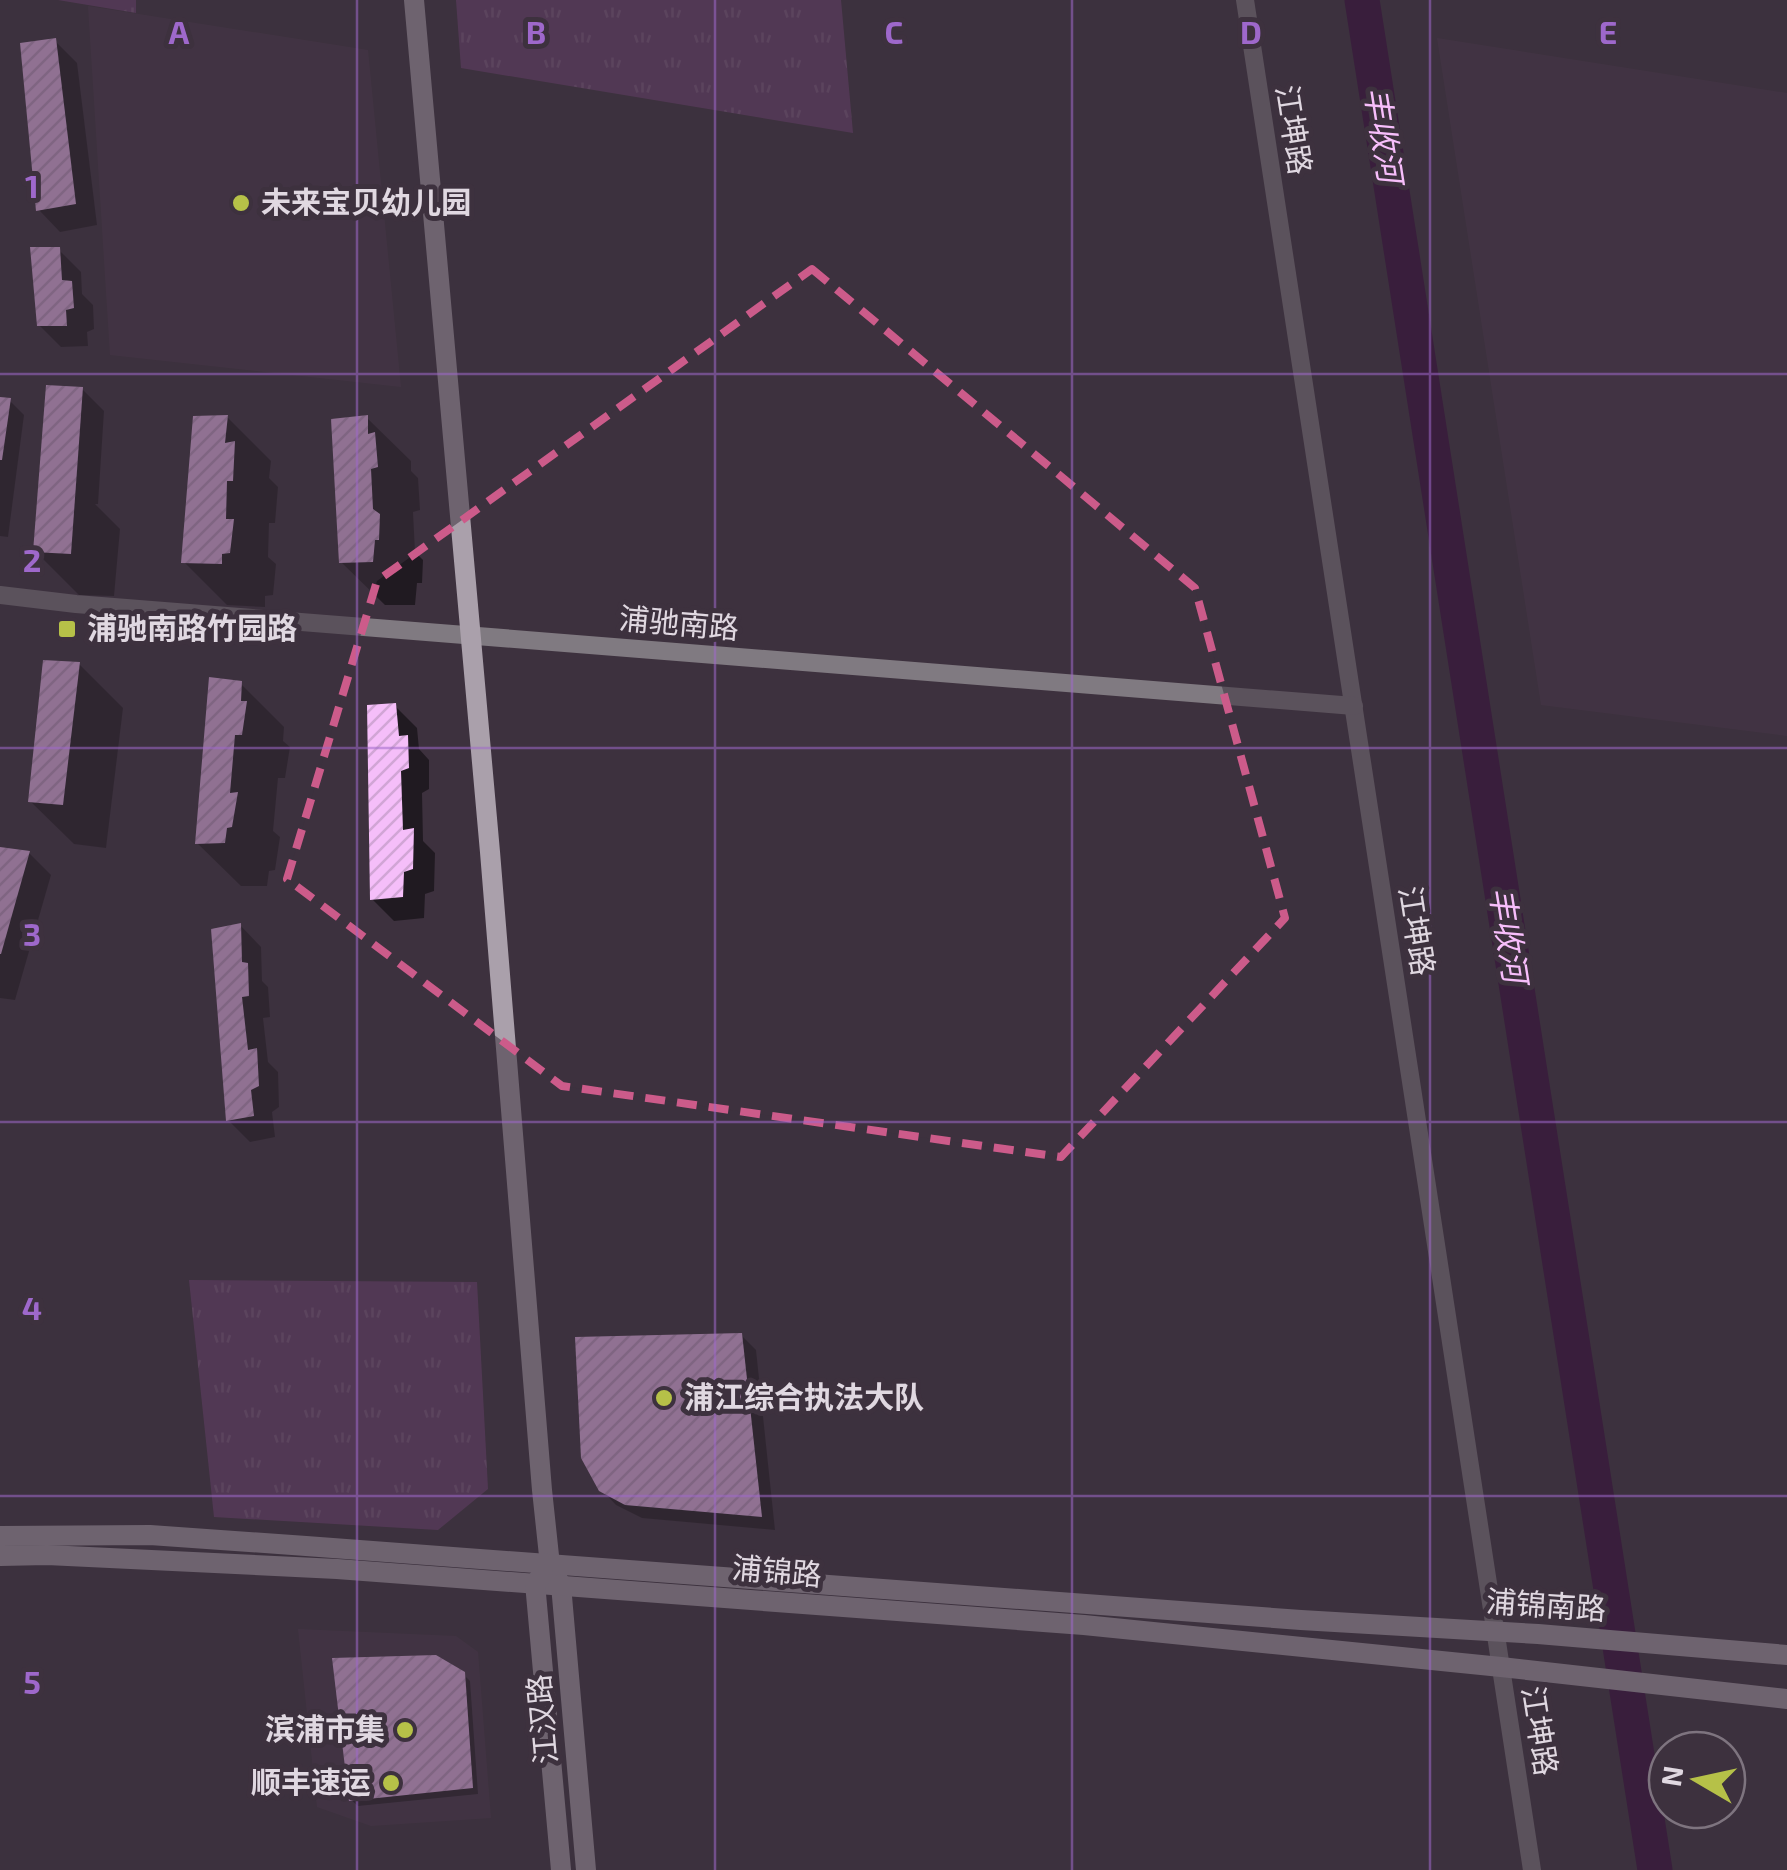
<svg xmlns="http://www.w3.org/2000/svg" width="1787" height="1870" font-family="'Exo 2','Noto Sans SC',sans-serif">
<style>
.built{fill:#48374a}
.grass{fill:url(#grass-tufts)}
.shadow{fill:#0007}
.lines{fill:none;stroke-linecap:round;stroke-linejoin:round}
.river{stroke:#35083a;stroke-width:35}
.building{fill:url(#building-hatch)}
.street{stroke:#807a81;stroke-width:18}
.secondary{stroke:#aaa0ab;stroke-width:20}
.marked{fill:none;stroke:#cc5b8a;stroke-width:8;stroke-dasharray:20 12;stroke-linejoin:round}
.grid{fill:none;stroke:#9e68cb;stroke-width:2.5;stroke-opacity:0.55}
.poi-dot{fill:#b6c148;stroke:#3d313e;stroke-width:4}
.labels{text-anchor:middle;stroke-width:10;stroke-linejoin:round;paint-order:stroke}
.street-label{font-size:30px;fill:#e0d8e1;stroke:#3d313e}
.poi-label{font-size:30px;font-weight:bold;fill:#e0d8e1;stroke:#3d313e;text-anchor:start}
.water-label{font-size:32px;font-style:italic;fill:#f7befb;stroke:#3d313e}
.grid-label{font-size:32px;text-anchor:middle;font-weight:bold;fill:#9e68cb;stroke:#3d313e;stroke-width:10;stroke-linejoin:round;paint-order:stroke}
</style>
<defs>
<pattern id="grass-tufts" width="24" height="20" patternUnits="userSpaceOnUse" patternTransform="scale(2.5)"><rect width="24" height="20" fill="#6c4070"/><path d="M3 7l-1-3M5 7V3M7 7l1-3M15 17l-1-3M17 17v-4M19 17l1-3" fill="none" stroke="#815b84"/></pattern>
<pattern id="building-hatch" width="6" height="6" patternUnits="userSpaceOnUse" patternTransform="scale(2.5)"><rect width="6" height="6" fill="#f5bef9"/><path d="M-1 1l2-2M0 6l6-6M5 7l2-2" fill="none" stroke="#d1a5d5"/></pattern>
</defs>
<rect width="100%" height="100%" fill="#3d313e"/>
<!-- built -->
<g class="built">
<polygon points="88,6 368,50 401,387 110,355"/>
<polygon points="1437,38 1787,93 1787,736 1541,705"/>
<polygon points="298,1629 456,1636 478,1652 491,1818 371,1826 317,1807"/>
</g>
<!-- grass -->
<g class="grass">
<polygon points="58,0 136,0 136,13"/>
<polygon points="456,0 841,0 853,133 461,68"/>
<polygon points="189,1280 477,1282 488,1489 438,1530 214,1517"/>
</g>
<!-- shadow -->
<g class="shadow">
<polygon points="55,41 77,63 97,225 60,232 39,210"/>
<polygon points="59,250 81,272 82,294 93,305 94,329 87,332 88,346 61,347 39,325"/>
<polygon points="82,389 104,411 98,504 95,504 120,529 114,596 79,595 35,551"/>
<polygon points="0,400 9,400 24,415 8,537 0,536"/>
<polygon points="227,417 271,461 269,478 278,487 275,523 269,523 268,557 276,564 273,595 265,596 265,607 227,605 184,562"/>
<polygon points="367,418 411,461 411,471 418,478 420,510 413,512 415,552 423,560 422,583 417,583 415,605 385,605 341,562"/>
<polygon points="79,664 123,708 106,848 74,844 30,801"/>
<polygon points="241,684 284,727 283,741 290,747 285,778 278,778 273,831 280,837 275,870 269,871 267,886 241,886 197,843"/>
<polygon points="395,706 417,728 419,749 429,760 429,789 422,793 423,841 435,853 434,891 425,894 424,918 394,921 372,899"/>
<polygon points="0,849 29,853 51,875 15,1000 0,998"/>
<polygon points="240,925 261,947 262,981 268,987 270,1017 263,1018 268,1062 278,1072 279,1107 272,1112 275,1137 250,1142 228,1120"/>
<polygon points="741,1335 756,1350 775,1530 642,1518 616,1505 601,1489"/>
<polygon points="463,1674 470,1681 478,1794 358,1806 351,1800"/>
</g>
<g class="lines">
<!-- river -->
<polyline class="river" points="1362,0 1655,1870"/>
</g>
<!-- building -->
<g class="building">
<polygon points="56,38 76,204 36,211 20,43"/>
<polygon points="30,247 60,247 62,280 72,281 74,308 66,310 67,326 37,326"/>
<polygon points="46,385 83,387 71,554 33,552"/>
<polygon points="0,397 11,398 2,460 0,460"/>
<polygon points="228,415 225,443 235,441 233,481 227,481 226,519 234,519 230,553 222,554 222,564 181,563 193,416"/>
<polygon points="368,415 368,434 375,432 378,467 371,469 373,509 380,514 379,540 375,540 373,562 339,563 331,419"/>
<polygon points="43,660 80,662 63,805 28,802"/>
<polygon points="209,677 242,681 241,701 247,701 242,735 235,735 230,793 238,792 232,827 227,828 225,843 195,844"/>
<polygon points="396,703 399,736 408,735 409,768 401,771 403,830 414,828 413,869 404,872 403,897 370,900 367,705"/>
<polygon points="0,847 30,851 1,954 0,954"/>
<polygon points="241,923 242,962 248,963 249,996 242,997 248,1050 257,1048 259,1086 251,1090 254,1116 226,1121 211,929"/>
<polygon points="742,1333 762,1517 625,1505 599,1491 581,1458 575,1337"/>
<polygon points="436,1655 465,1672 473,1788 349,1801 332,1658"/>
</g>
<g class="lines">
<!-- street -->
<g class="street">
<polyline points="1245,0 1532,1870"/>
<polyline points="0,595 76,604 1354,706"/>
</g>
<!-- secondary -->
<g class="secondary">
<polyline points="414,0 490,852 542,1490 550,1565 561,1585 586,1870"/>
<polyline points="0,1536 150,1535 306,1546 1301,1620 1538,1634 1787,1655"/>
<polyline points="0,1556 47,1555 337,1569 1084,1625 1501,1667 1787,1699"/>
<polyline points="543,1574 535,1583 561,1870"/>
</g>
</g>
<!-- marked area -->
<path d="M0 0H1787V1870H0ZM812,269L1195,588L1285,918L1061,1157L562,1086L287,879L377,581Z" fill="#3d313e" fill-opacity=".55" fill-rule="evenodd"/>
<path class="marked" d="M812,269L1195,588L1285,918L1061,1157L562,1086L287,879L377,581Z"/>
<!-- grid -->
<path class="grid" d="M357,0V1870M715,0V1870M1072,0V1870M1430,0V1870M0,374H1787M0,748H1787M0,1122H1787M0,1496H1787"/>
<!-- markers -->
<g class="poi-dot">
<circle cx="241" cy="203" r="10"/>
<rect x="57" y="619" width="20" height="20" rx="5"/>
<circle cx="664" cy="1398" r="10"/>
<circle cx="405" cy="1730" r="10"/>
<circle cx="391" cy="1783" r="10"/>
</g>
<g class="labels">
<!-- street labels -->
<g class="street-label">
<text transform="translate(1293 130) rotate(81)" y="10">江坤路</text>
<text transform="translate(679 624) rotate(5)" y="10">浦驰南路</text>
<text transform="translate(1416 931) rotate(81)" y="10">江坤路</text>
<text transform="translate(777 1572) rotate(5)" y="10">浦锦路</text>
<text transform="translate(1546 1606) rotate(4)" y="10">浦锦南路</text>
<text transform="translate(543 1719) rotate(-95)" y="10">江汉路</text>
<text transform="translate(1539 1731) rotate(81)" y="10">江坤路</text>
</g>
<!-- poi labels -->
<g class="poi-label">
<text x="261" y="213">未来宝贝幼儿园</text>
<text x="87" y="639">浦驰南路竹园路</text>
<text x="684" y="1408">浦江综合执法大队</text>
<text x="385" y="1740" text-anchor="end">滨浦市集</text>
<text x="371" y="1793" text-anchor="end">顺丰速运</text>
</g>
<!-- water labels -->
<g class="water-label">
<text transform="translate(1383 135) rotate(81)" y="11">丰收河</text>
<text transform="translate(1508 935) rotate(81)" y="11">丰收河</text>
</g>
</g>
<g class="grid-label">
<text x="179" y="44">A</text>
<text x="536" y="44">B</text>
<text x="894" y="44">C</text>
<text x="1251" y="44">D</text>
<text x="1608" y="44">E</text>
<text x="32" y="198">1</text>
<text x="32" y="572">2</text>
<text x="32" y="946">3</text>
<text x="32" y="1320">4</text>
<text x="32" y="1694">5</text>
</g>
<!-- north arrow -->
<g transform="translate(1697 1780) rotate(279)"><circle r="48" fill="#3d313e" stroke="#7e747f" stroke-width="2.5"/>
<path d="M0-8L18 38L0 25L-18 38Z" fill="#b6c148"/>
<text y="-15" font-size="28" font-weight="bold" text-anchor="middle" fill="#e0d8e1">N</text>
</g>
</svg>
